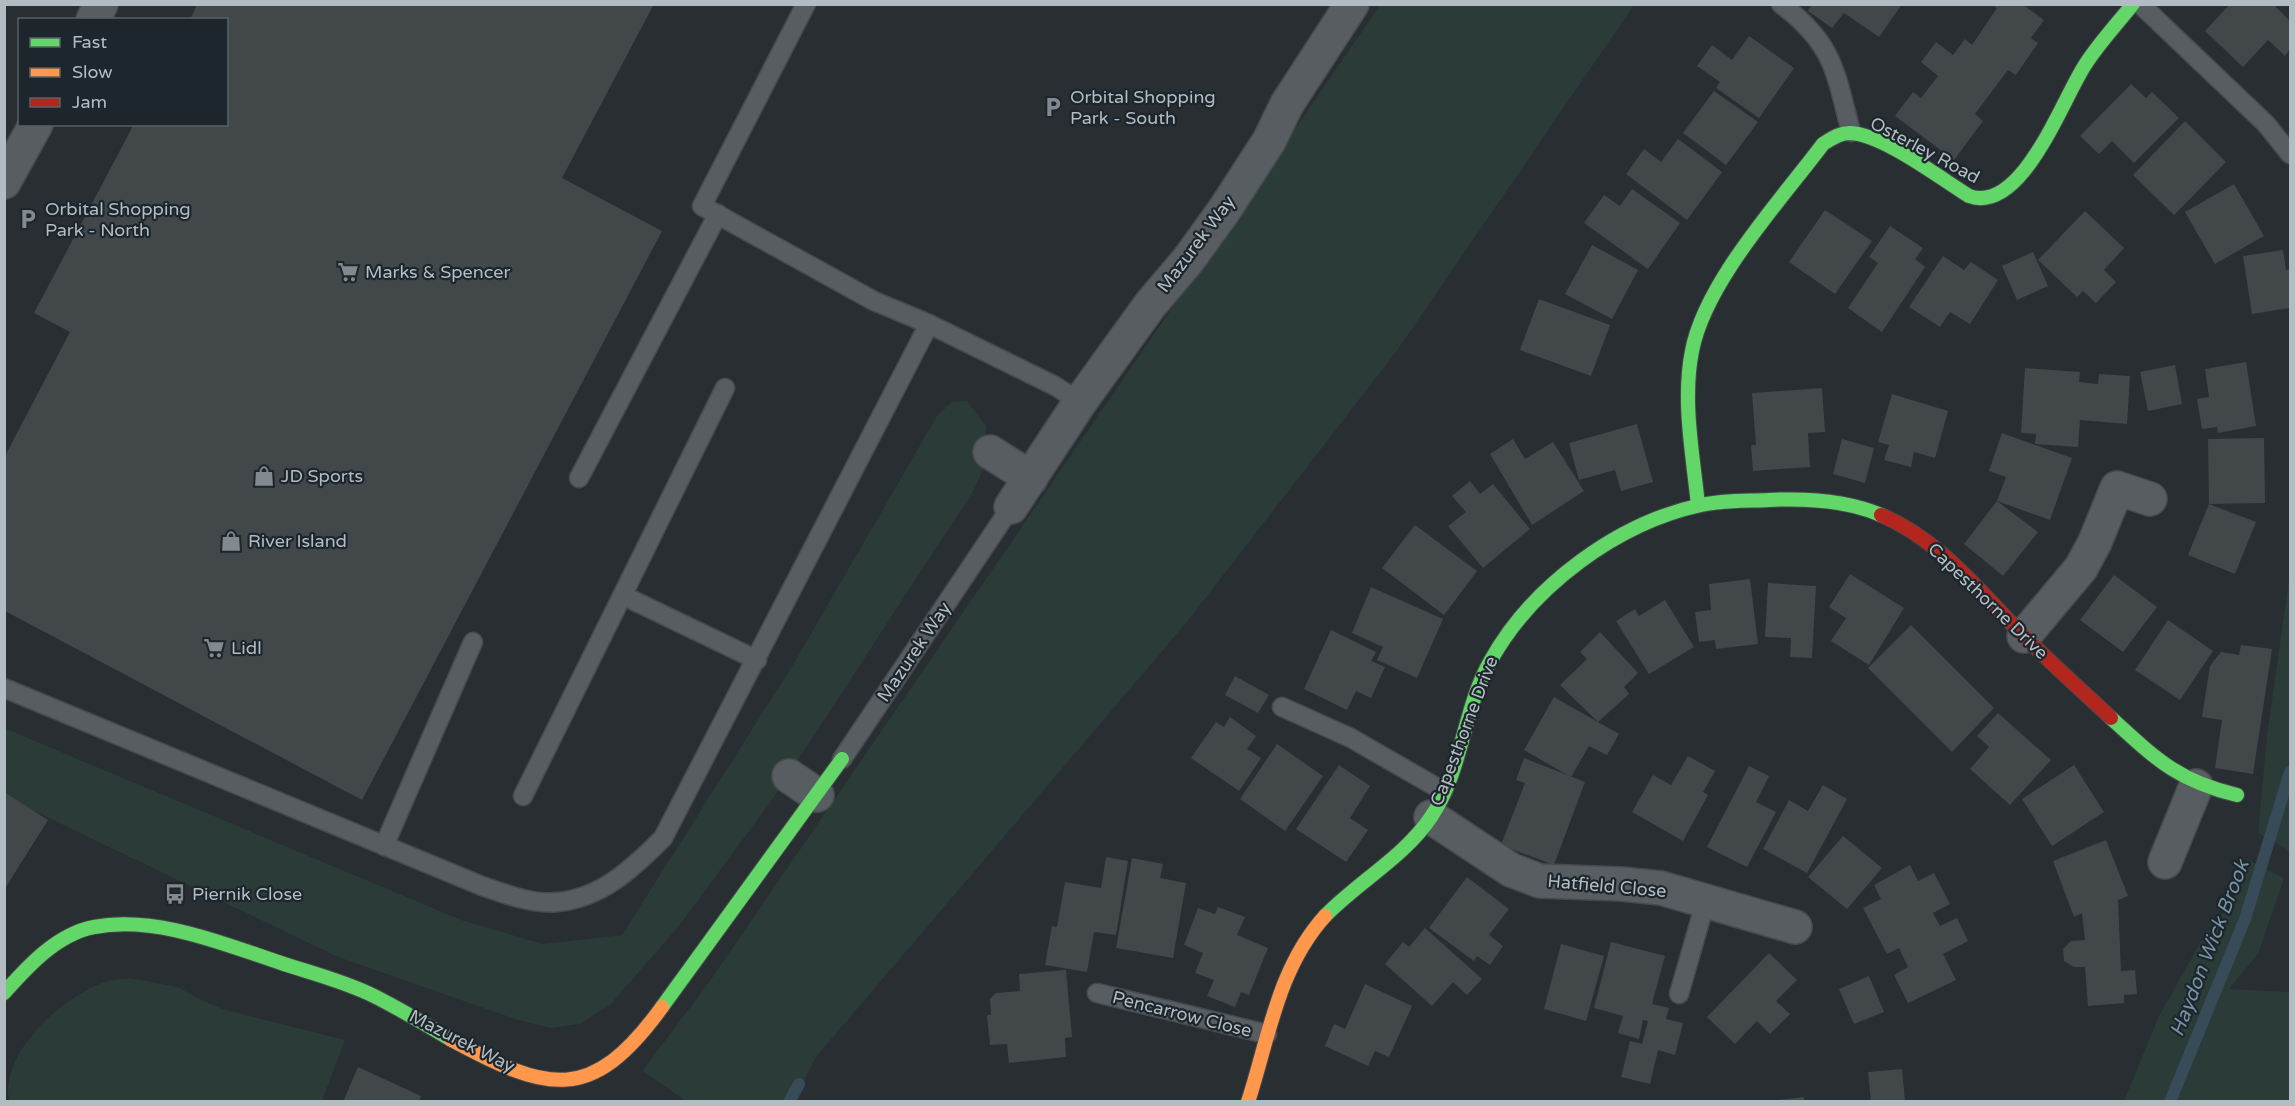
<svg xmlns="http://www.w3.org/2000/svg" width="2295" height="1106" font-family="'Varela Round',sans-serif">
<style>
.green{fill:#2a3b38}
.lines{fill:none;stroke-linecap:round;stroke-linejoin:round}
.stream{stroke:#384b58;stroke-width:12}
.building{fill:#42474a}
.lane-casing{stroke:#464a4d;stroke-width:21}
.street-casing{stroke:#464a4d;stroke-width:36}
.fast-casing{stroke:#464a4d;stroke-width:16}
.slow-casing{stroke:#464a4d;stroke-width:16}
.jam-casing{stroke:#464a4d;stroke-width:16}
.lane{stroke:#575d61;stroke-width:18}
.street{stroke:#575d61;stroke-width:33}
.fast{stroke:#63d668;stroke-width:14}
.slow{stroke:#ff974d;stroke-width:14}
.jam{stroke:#b3261e;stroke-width:14}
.labels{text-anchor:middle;stroke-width:4.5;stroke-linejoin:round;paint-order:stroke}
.poi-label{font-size:18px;fill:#b2bcc3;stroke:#1d262c;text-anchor:start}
.street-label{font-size:18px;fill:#b2bcc3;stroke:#1d262c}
.water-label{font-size:20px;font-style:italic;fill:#7692a3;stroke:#1d262c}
</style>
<rect width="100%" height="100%" fill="#282e32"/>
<!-- green -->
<g class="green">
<polygon points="1380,5 1634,5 1396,352 1187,622 816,1057 793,1101 686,1101 642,1071 707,985"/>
<polygon points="967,401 986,426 984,468 972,493 772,800 679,926 610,1005 580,1024 550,1028 518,1020 338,957 5,797 4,728 461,920 543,944 622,935 794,663 937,416 952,402"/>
<polygon points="2290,573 2290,849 2288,850 2258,833 2267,735"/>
<polygon points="2248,860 2284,878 2258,954 2229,989 2290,992 2290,1101 2124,1101 2159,1016 2199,945 2234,897"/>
<path d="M130,978L178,987L199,999L223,1009L345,1040L322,1101H9C0,1053 60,999 102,983C110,980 121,979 130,978Z"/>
</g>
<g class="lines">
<!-- stream -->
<g class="stream">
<polyline points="789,1102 799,1084"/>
<polyline points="2170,1102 2245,919 2290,772"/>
</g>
</g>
<!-- building -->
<g class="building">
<polygon points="197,4 654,4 562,178 662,231 362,800 5,611 5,456 70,332 34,313 134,124 226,124 226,20 190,20"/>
<polygon points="1812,4 1902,4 1879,37 1844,13 1832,28 1808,11"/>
<polygon points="1991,4 2022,4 2044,20 2031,38 2038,43 2016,75 2008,70 1975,114 1983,121 1954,160 1895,116 1913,92 1921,98 1938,76 1921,62 1936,42 1953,55 1965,39 1972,45 1997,8"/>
<polygon points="2230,4 2273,4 2290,21 2290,49 2285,56 2268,40 2243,67 2205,31"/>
<polygon points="1749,36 1794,68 1759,118 1716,88 1720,82 1697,66 1712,45 1732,60"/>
<polygon points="2131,84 2146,98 2152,92 2179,118 2134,163 2112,141 2099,154 2080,136"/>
<polygon points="1714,91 1758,122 1726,165 1683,133"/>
<polygon points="2185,121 2226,162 2174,215 2133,175"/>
<polygon points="1678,139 1722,172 1687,220 1626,174 1644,149 1661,162"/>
<polygon points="2234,184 2264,236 2215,264 2185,212"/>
<polygon points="1632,189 1680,223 1648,269 1584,223 1604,195 1620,206"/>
<polygon points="1825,210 1872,241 1835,294 1789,262"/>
<polygon points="2085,211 2124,248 2104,270 2116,282 2096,303 2083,291 2077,297 2038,260"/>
<polygon points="1890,226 1923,248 1915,259 1925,267 1882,332 1848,308 1878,263 1869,257"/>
<polygon points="1592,245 1638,270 1612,319 1565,294"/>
<polygon points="2283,250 2286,270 2290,269 2290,308 2252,314 2243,256"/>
<polygon points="2033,252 2048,286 2017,300 2002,266"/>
<polygon points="1943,256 1964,270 1971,262 1998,280 1970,324 1950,312 1940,327 1909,307"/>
<polygon points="1539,299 1610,325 1591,376 1520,350"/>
<polygon points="2246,362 2256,426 2218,433 2217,427 2202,429 2197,399 2209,397 2205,369"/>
<polygon points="2175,365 2182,404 2148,411 2140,372"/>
<polygon points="2025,368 2080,372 2079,382 2098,384 2099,374 2130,376 2127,424 2080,420 2078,447 2035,444 2036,434 2021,433"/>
<polygon points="1822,388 1825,432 1808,433 1810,467 1753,471 1751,445 1756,445 1752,393"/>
<polygon points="1892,394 1948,411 1935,458 1914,452 1911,467 1884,460 1889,445 1878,442"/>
<polygon points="1637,424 1653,482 1621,491 1615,470 1579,480 1569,443"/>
<polygon points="2002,433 2072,458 2050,520 1997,501 2006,477 1989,471"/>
<polygon points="2264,438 2265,503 2209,504 2208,439"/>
<polygon points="1513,439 1525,459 1553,442 1584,491 1532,525 1490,454"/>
<polygon points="1842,439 1874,448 1865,483 1833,474"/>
<polygon points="1470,481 1480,494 1493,484 1530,529 1483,568 1448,526 1466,512 1452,496"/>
<polygon points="1997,501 2038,532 2003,576 1964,544"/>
<polygon points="2209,504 2256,522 2235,574 2188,555"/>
<polygon points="1415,525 1477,571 1444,615 1382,568"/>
<polygon points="1850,574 1904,608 1869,665 1831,641 1846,618 1829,607"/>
<polygon points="2114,575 2157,607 2123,652 2080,620"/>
<polygon points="1750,579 1758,644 1716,649 1715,640 1699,642 1695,612 1711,610 1709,584"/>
<polygon points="1768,583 1816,586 1812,658 1790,657 1791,638 1765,637"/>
<polygon points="1371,587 1443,619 1417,678 1377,660 1383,647 1352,633"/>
<polygon points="1665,600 1694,647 1649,674 1616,621 1635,609 1639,616"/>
<polygon points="2168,620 2213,651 2180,700 2135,670"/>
<polygon points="1911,625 1994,708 1952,752 1868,668"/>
<polygon points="1331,630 1376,652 1371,661 1385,667 1371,698 1356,691 1347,710 1304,689"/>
<polygon points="1600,632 1638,673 1624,687 1629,694 1598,722 1560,685 1587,659 1580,652"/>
<polygon points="2241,645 2272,649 2253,774 2215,768 2222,720 2202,717 2210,666 2221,652 2239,655"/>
<polygon points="1235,676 1269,695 1258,713 1225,695"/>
<polygon points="1554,697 1619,734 1607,755 1589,746 1571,777 1524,750"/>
<polygon points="1998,713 2051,760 2010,805 1970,769 1989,747 1977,736"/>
<polygon points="1230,717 1256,736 1247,749 1261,758 1239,791 1191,758 1216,722 1224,727"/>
<polygon points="1277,744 1323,776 1285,831 1240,799"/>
<polygon points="1688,756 1715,771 1703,792 1708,795 1683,841 1632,812 1653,775 1671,785"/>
<polygon points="1524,758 1585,782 1554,865 1501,845 1525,783 1516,780"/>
<polygon points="1339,765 1370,786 1350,818 1368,830 1346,862 1296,829"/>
<polygon points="2074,765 2104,812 2052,846 2022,799"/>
<polygon points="1749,766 1769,776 1756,802 1776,812 1747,867 1707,847"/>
<polygon points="1823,785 1847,799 1807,873 1763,849 1789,800 1808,811"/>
<polygon points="4,792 48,820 4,890"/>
<polygon points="1843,836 1882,868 1847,909 1808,877"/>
<polygon points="2106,840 2128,896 2118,900 2121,971 2135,970 2137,994 2124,995 2124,1003 2088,1006 2085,967 2074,967 2064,961 2063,949 2071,941 2085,940 2082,913 2074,917 2053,861"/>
<polygon points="1106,857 1128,861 1116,935 1094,932 1087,972 1045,965 1052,926 1057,927 1065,882 1101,888"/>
<polygon points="1132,858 1163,864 1160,878 1186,883 1173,958 1116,948"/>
<polygon points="1910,865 1918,881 1934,873 1950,904 1933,913 1940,926 1957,918 1968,941 1943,954 1956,980 1908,1003 1894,975 1908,967 1899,948 1887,954 1863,908 1881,899 1874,885"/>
<polygon points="1467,877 1509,909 1489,935 1503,946 1490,965 1477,956 1474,961 1429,928"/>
<polygon points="1218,907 1245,917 1237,935 1268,948 1249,995 1241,992 1235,1007 1207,996 1214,980 1195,973 1203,953 1184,945 1198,908 1215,914"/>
<polygon points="1425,928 1482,979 1467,995 1453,982 1432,1006 1385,964 1403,942 1409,947"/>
<polygon points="1611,942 1665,956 1652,1004 1669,1008 1666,1019 1683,1023 1675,1055 1658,1050 1650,1084 1621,1077 1630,1041 1642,1044 1648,1021 1643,1020 1639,1039 1618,1033 1623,1016 1594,1008"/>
<polygon points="1561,944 1604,956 1586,1021 1544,1009"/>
<polygon points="1769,953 1797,980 1776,1001 1790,1014 1770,1034 1757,1021 1735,1044 1707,1017"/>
<polygon points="1066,970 1072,1037 1065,1038 1066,1057 1009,1063 1007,1044 990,1045 987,1015 991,1015 990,999 996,993 1020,991 1019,974"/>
<polygon points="1869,976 1884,1012 1854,1024 1839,989"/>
<polygon points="1365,984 1412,1006 1389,1057 1375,1051 1368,1066 1325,1046 1334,1024 1345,1029"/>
<polygon points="358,1067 421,1096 419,1102 343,1102"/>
<polygon points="1902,1069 1905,1102 1871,1102 1868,1072"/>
<polygon points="1804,1097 1804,1102 1779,1102 1779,1100"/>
</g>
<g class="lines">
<!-- lane casing -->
<g class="lane-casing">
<g id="lane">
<path d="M1781,4C1834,44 1835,71 1851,132"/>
<polyline points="2140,4 2266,124 2290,154"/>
<polyline points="929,324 1055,386 1080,402"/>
<polyline points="579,478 718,214"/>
<polyline points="624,596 757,660"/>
<path d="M4,688L482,886C506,894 533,905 558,902C602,898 634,867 663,838L929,324L874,301L702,206L806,4"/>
<polyline points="1282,707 1351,738 1443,791"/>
<polyline points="842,759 1011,507"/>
<polyline points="523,796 725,388"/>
<polyline points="384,846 473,642"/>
<polyline points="1097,993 1267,1034"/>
<polyline points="1679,994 1706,900"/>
</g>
</g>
<!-- street casing -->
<g class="street-casing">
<g id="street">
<polyline points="93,20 101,4"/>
<polyline points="4,182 36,124"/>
<polyline points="990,452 1031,478"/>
<polyline points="1011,507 1080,402 1150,305 1189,259 1225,209 1269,141 1287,104 1352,4"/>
<polyline points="2024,636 2081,568 2095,542 2117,488 2150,499"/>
<polyline points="789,776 817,795"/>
<polyline points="1431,817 1511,870 1540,881 1621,884 1661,888 1795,927"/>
<polyline points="2165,862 2196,786"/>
</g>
</g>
<!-- fast casing -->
<g class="fast-casing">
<g id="fast">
<path d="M1698,505C1693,455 1682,401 1692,351C1705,282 1781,200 1823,144C1831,139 1839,133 1849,133C1881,133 1940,178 1969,196C2022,215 2062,100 2085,65C2099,43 2117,24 2133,4"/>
<path d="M2111,718C2155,758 2177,781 2237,795"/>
<path d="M1325,916C1358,882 1405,856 1431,817C1463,770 1463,708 1491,660C1533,585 1618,523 1701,505C1723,500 1747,501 1769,500C1807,498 1846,500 1881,515"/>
<path d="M4,993C28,966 57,934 94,927C157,915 226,945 284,964C315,974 346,982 374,996C400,1009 425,1024 450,1039"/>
<polyline points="662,1007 842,759"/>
</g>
</g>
<!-- slow casing -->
<g class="slow-casing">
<g id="slow">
<path d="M450,1039C548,1092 591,1105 662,1007"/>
<path d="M1248,1102C1269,1037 1278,968 1325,916"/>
</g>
</g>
<!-- jam casing -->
<g class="jam-casing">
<path id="jam" d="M1881,515C1937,539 1973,584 2014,626C2045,658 2078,687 2111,718"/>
</g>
<!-- lane -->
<use href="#lane" class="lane"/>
<!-- street -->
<use href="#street" class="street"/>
<!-- fast -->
<use href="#fast" class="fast"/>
<!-- slow -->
<use href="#slow" class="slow"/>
<!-- jam -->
<use href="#jam" class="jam"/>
</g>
<!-- icons -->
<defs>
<g id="parking-bare" transform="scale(1.62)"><path d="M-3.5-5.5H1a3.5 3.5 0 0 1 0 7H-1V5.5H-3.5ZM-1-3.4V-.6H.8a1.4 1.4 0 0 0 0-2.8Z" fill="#828a90" stroke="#1d262c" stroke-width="2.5" paint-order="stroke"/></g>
<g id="supermarket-bare" transform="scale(1.62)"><path d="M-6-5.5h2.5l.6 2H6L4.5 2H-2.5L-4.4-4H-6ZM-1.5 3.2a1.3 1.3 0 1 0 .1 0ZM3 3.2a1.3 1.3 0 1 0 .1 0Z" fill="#828a90" stroke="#1d262c" stroke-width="2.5" paint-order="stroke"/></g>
<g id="shop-bare" transform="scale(1.62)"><path d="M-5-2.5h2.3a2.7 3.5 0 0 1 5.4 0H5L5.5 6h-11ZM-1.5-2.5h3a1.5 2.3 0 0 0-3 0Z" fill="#828a90" stroke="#1d262c" stroke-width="2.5" paint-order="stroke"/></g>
<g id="bus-bare" transform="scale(1.62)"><path d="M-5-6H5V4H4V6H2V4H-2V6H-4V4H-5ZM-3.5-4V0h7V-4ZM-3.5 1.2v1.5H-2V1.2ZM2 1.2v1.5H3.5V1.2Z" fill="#828a90" stroke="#1d262c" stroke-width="2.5" paint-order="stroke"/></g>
</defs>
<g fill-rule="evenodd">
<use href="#parking-bare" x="1053" y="107"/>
<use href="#parking-bare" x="28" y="219"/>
<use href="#supermarket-bare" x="348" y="272"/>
<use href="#shop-bare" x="264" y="476"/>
<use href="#shop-bare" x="231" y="541"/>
<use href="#supermarket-bare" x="214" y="648"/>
<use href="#bus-bare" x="175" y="894"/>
</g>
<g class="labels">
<!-- poi labels -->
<g class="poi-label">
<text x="1070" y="103">Orbital Shopping<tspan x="1070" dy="21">Park - South</tspan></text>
<text x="45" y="215">Orbital Shopping<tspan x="45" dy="21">Park - North</tspan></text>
<text x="365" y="278">Marks &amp; Spencer</text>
<text x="281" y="482">JD Sports</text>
<text x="248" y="547">River Island</text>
<text x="231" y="654">Lidl</text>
<text x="192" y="900">Piernik Close</text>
</g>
<!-- street labels -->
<g class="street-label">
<text transform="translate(1925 150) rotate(28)" y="6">Osterley Road</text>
<text transform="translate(1196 244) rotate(-53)" y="6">Mazurek Way</text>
<text transform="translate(1988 601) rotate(44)" y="6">Capesthorne Drive</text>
<text transform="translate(914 652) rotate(-56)" y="6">Mazurek Way</text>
<text transform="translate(1464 731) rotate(-69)" y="6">Capesthorne Drive</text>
<text transform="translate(1607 886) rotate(5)" y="6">Hatfield Close</text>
<text transform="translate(1182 1014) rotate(14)" y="6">Pencarrow Close</text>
<text transform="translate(462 1041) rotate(27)" y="6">Mazurek Way</text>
</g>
<!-- water labels -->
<g class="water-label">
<text transform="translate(2209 948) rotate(-69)" y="7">Haydon Wick Brook</text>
</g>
</g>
<!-- border -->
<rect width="2295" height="1106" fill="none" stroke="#b2bcc3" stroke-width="12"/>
<!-- legend -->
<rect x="18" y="18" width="210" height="108" fill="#1d262c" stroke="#596268" stroke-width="1.5"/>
<rect x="30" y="38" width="30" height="9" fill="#63d668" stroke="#596268" stroke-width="1.5"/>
<text x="72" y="48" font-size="18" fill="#b2bcc3">Fast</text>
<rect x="30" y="68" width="30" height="9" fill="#ff974d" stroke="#596268" stroke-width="1.5"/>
<text x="72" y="78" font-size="18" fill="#b2bcc3">Slow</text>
<rect x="30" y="98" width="30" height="9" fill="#b3261e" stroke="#596268" stroke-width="1.5"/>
<text x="72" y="108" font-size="18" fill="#b2bcc3">Jam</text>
</svg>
